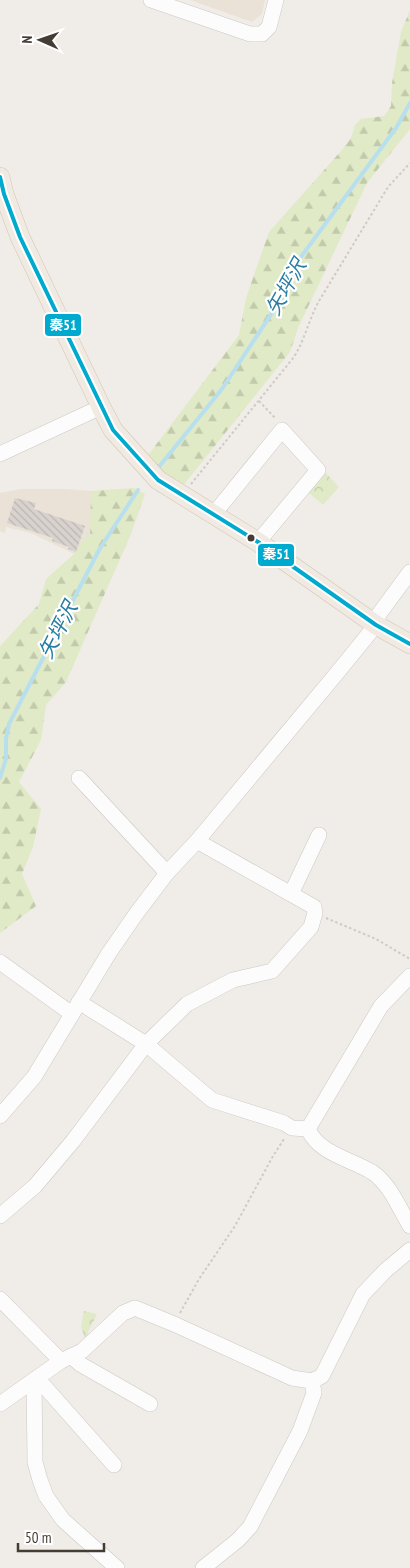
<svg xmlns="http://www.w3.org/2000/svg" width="410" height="1568" font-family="'PT Sans Narrow','Noto Sans JP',sans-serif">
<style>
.education{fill:#ebe2d7}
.forest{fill:url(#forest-firs)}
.park{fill:url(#park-crowns)}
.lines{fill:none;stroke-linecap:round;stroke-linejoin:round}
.stream{stroke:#b7dfee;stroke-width:4}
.building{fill:url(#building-back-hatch)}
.minor-casing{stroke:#ccc8c4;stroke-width:16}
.major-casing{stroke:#d2c6b5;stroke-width:20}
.path{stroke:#cecac6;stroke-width:2;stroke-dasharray:2.5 2.5;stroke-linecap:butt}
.minor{stroke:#fdfcfc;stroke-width:15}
.major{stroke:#f1eae2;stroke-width:19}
.bus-1-casing{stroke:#fff;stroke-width:8}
.bus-1{stroke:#00a9ce;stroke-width:4}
.bus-dot{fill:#453c34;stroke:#fff;stroke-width:2}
.labels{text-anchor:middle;stroke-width:4.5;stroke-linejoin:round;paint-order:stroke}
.water-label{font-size:20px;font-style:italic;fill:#297da2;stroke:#fff}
.line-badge{stroke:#fff;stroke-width:2}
.badge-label{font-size:14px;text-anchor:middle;font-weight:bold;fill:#fff}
</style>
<defs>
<pattern id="forest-firs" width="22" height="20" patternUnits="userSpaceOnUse" patternTransform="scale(1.25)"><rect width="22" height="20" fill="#e1eac7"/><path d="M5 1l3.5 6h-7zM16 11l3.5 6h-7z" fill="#c2caac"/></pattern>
<pattern id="park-crowns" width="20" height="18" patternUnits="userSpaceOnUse" patternTransform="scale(1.25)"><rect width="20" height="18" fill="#e1eac7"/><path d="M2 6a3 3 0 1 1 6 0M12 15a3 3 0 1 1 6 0" fill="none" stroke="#c2caac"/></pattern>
<pattern id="building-back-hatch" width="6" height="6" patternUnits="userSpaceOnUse" patternTransform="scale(1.25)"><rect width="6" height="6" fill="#d8d3cf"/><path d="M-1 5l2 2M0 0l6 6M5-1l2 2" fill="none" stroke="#bbb6b2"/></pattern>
</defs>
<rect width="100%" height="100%" fill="#f0ece8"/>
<!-- education -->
<g class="education">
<polygon points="190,0 265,0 262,14 252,22"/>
<polygon points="21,489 66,489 91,491 91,537 74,554 31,533 6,527 5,533 0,531 0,493"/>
</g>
<!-- forest -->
<g class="forest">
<polygon points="410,10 410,129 367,183 298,328 290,352 182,487 146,458 239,335 246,298 269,232 341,151 351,138 355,125 361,119 384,116 391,106 392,83 401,32"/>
<polygon points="134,488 145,494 131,534 66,682 46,705 41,740 19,782 41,809 33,847 22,874 36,906 0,933 0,646 39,604 46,579 74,554 85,536 90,537 91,491"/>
</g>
<!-- park -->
<g class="park">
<polygon points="323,470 339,487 323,505 309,493 313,488 310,486"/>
<polygon points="84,1311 97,1314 88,1332 88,1339 86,1341 81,1327"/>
</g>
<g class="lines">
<!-- stream -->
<g class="stream">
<polyline points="158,468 222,389 287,290 295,265 396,128 410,103"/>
<polyline points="0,778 6,759 6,739 9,724 99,550 138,490"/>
</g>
</g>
<!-- building -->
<polygon class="building" points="15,498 36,503 34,509 85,526 76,552 68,549 69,547 52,541 53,538 7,523"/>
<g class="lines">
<!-- minor casing -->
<g class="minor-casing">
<g id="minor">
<polyline points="151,0 250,34 262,34 269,27 276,0"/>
<polyline points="0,454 101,407"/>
<polyline points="213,515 282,430 318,470 258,542"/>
<polyline points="79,778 167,873"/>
<polyline points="291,894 319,835"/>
<polyline points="0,962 72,1014"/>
<polyline points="79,1002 146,1044 212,1100 284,1123 292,1128 308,1129"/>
<polyline points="0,1116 34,1077 109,953 136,914 167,873 197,841 337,673 376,625 379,614 410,572"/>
<polyline points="308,1129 381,1006 410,976"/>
<path d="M308,1129C319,1154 351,1159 372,1172C390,1184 399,1208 410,1226"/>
<polyline points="0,1216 35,1186 73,1141 146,1044 187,1004 233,980 272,971 311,927 315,913 314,907 197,841"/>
<polyline points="0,1299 61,1361"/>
<polyline points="71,1356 80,1364 150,1404"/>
<polyline points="37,1378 114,1465"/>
<polyline points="34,1380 35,1462 40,1480 46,1496 63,1520 117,1568"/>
<polyline points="0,1404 61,1361 82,1351 123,1313 135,1308 174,1324 292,1378 312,1381 322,1376 363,1294 386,1270 410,1250"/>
<polyline points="203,1568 238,1540 250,1527 300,1431 314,1393 312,1381"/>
</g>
</g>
<!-- major casing -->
<g class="major-casing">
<polyline id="major" points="0,177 4,194 20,237 101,407 113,430 158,480 258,542 376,625 410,644"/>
</g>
<!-- path -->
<g class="path">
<polyline points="259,401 276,419"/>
<path d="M191,484L294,357C305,339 309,319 319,301L388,187L410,163"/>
<polyline points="326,918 376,939 410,959"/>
<polyline points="180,1313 199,1279 235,1226 273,1156 284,1139"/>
</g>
<!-- minor -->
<use href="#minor" class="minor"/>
<!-- major -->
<use href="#major" class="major"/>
<!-- bus-1 casing -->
<g class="bus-1-casing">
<polyline id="bus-1" points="0,177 4,194 20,237 113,430 158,480 258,542 376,625 410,644"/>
</g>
<!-- bus-1 -->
<use href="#bus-1" class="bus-1"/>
</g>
<!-- markers -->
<circle class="bus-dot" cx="251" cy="538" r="4.5"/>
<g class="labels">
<!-- water labels -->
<g class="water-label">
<text transform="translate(286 287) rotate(-61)" y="7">矢坪沢</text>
<text transform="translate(58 630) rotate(-63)" y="7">矢坪沢</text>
</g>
</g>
<g class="line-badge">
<rect x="44" y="313" width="38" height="24" rx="5" fill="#00a9ce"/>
<rect x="257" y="543" width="38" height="24" rx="5" fill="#00a9ce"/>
</g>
<g class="badge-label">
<text x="63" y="330">秦51</text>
<text x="276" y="559">秦51</text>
</g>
<!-- north arrow -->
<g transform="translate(40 40) rotate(272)" stroke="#ffffff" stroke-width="4" paint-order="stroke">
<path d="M0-4L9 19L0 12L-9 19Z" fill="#453c34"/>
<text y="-8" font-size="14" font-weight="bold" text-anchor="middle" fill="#453c34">N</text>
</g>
<!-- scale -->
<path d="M18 1543v8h86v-8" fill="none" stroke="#453c34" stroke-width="2.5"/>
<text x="25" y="1543" font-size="15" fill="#453c34" stroke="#ffffff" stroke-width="4" paint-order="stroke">50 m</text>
</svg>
